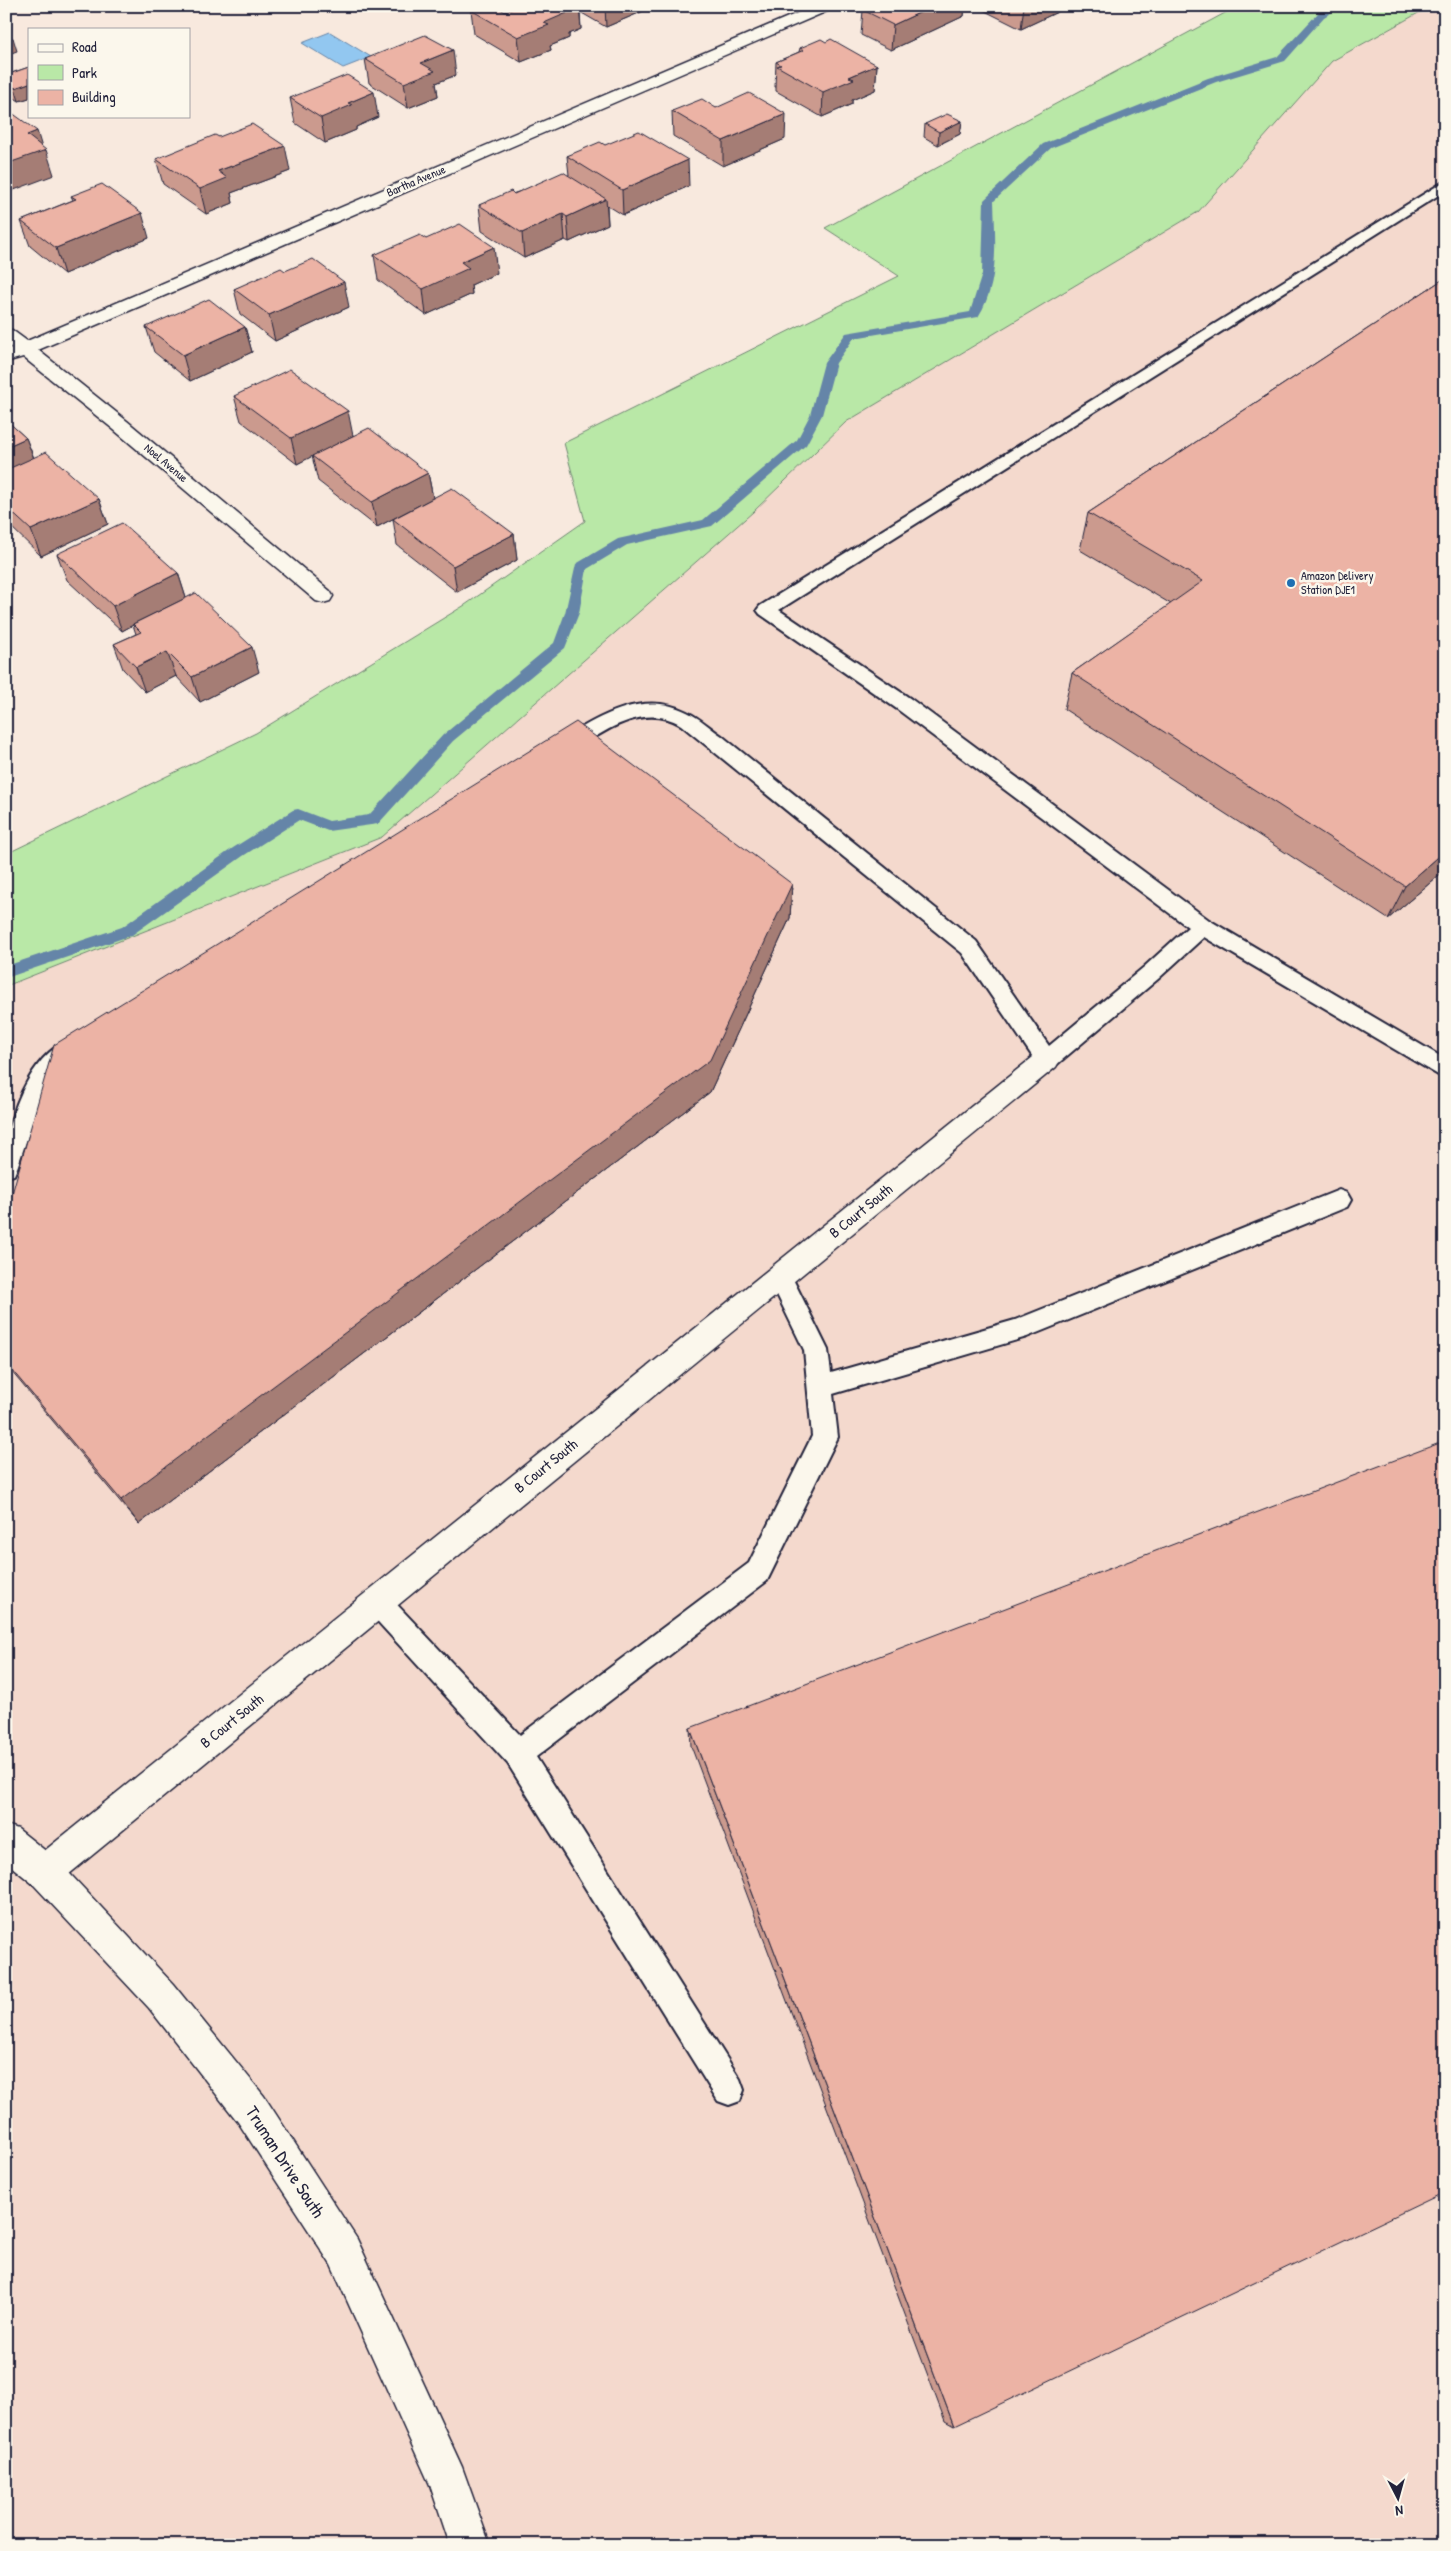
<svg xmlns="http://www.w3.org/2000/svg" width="1451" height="2551" font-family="'Patrick Hand',sans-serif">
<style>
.built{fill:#f4d9cd}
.green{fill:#b9e8a7;stroke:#6e8571}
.water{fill:#92c7f0;stroke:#6585a8}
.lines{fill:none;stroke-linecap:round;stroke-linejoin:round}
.stream{fill:#6585a8;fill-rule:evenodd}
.service-casing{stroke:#22223b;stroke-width:4}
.minor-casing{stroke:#22223b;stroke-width:3}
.tertiary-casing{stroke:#22223b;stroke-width:3}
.service{fill:#fbf7ec;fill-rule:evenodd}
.minor{fill:#fbf7ec;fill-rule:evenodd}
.tertiary{fill:#fbf7ec;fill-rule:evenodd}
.wall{fill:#cb9a8e;stroke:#22223b}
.shaded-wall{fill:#a57d74;stroke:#22223b}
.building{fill:#ecb3a5;stroke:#22223b}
.poi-dot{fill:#1f6fb2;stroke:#fbf7ec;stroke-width:2}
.labels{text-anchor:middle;stroke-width:5;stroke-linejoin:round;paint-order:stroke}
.far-street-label{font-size:12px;fill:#22223b;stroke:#fbf7ec}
.far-poi-label{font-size:12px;fill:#22223b;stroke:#fbf7ec;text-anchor:start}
.street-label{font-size:15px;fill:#22223b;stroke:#fbf7ec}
.near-street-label{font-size:18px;fill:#22223b;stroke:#fbf7ec}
</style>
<rect width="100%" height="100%" fill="#f8e9de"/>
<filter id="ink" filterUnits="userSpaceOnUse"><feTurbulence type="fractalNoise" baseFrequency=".02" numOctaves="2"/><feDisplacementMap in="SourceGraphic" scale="10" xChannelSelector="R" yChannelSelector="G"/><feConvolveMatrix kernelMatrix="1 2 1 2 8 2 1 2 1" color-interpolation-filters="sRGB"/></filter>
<g filter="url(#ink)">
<!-- built -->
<polygon class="built" points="1431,6 1445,6 1445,2545 6,2545 6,986 382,837 753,512 846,422 1198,212 1332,61"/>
<!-- green -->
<polygon class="green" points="1238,6 1431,6 1332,61 1198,212 846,422 753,512 382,837 6,986 6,854 256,733 465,605 585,521 564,443 899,276 825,228"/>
<!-- water -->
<polygon class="water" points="330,32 371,57 343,68 302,43"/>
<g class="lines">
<!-- stream -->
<path class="stream" d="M1330,6H1342L1324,17L1285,61L1216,82L1051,148L994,201C995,239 1000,283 978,317L854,338L836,363L822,415L806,445L712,526L627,545L587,569L579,613L565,648L453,741L378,824L328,831L299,820L243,856L132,935L6,978V966L122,927L233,848L293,810L298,809L329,821L369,815L443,735L554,643L565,613L576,564L618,539L703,520L797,440L810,415L824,363L846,333L970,312L982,274L984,200L1043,144L1208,78L1277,57L1318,13Z"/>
<!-- service casing -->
<g class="service-casing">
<g id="service">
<path d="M1445,181V191L779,610L911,699L1209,920L1445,1059V1079L1204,937L1158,979L1055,1066L1047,1069L1039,1066L962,953L681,725C642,701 601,734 568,754L561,756L554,754L551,749L554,744C594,720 640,688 687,712C700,718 710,728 722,736L976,941L1049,1046L1144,967L1188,927L897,709L760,614L757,610L760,606Z"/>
<path d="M72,1039L80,1042L83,1048C78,1058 67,1060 60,1068C41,1089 27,1141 17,1168L14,1175L6,1177C6,1164 4,1147 7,1135C16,1100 35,1051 72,1039Z"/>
<polygon points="1339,1190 1347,1193 1351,1200 1347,1207 1027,1337 833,1394 838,1437 767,1581 536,1757 740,2079 744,2090 740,2101 729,2105 718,2101 508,1764 369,1612 365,1603 369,1594 378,1590 387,1594 520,1735 749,1563 812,1436 804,1350 768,1276 772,1269 780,1266 788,1269 828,1350 831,1373 1015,1320"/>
</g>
</g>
<!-- minor casing -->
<g class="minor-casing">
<g id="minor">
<polygon points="814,6 834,6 832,9 38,350 127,421 330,591 333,596 330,601 323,603 316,601 113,429 23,357 6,362 6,350 12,348 6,343 6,329 12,330 27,341"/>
<polygon points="1047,1050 1056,1053 1060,1060 1056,1067 57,1884 45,1889 33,1884 28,1872 33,1860 1038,1053"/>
</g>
</g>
<!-- tertiary casing -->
<g class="tertiary-casing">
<polygon id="tertiary" points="6,1825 18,1829 57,1860 173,1984 264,2096 357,2239 462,2467 490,2545 450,2545 430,2485 331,2265 238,2122 149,2008 33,1884 6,1862"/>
</g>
<!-- service -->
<use href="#service" class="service"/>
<!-- minor -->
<use href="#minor" class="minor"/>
<!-- tertiary -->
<use href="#tertiary" class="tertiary"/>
</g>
<!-- wall -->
<g class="wall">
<polygon points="518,6 655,6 606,27 580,12 581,29 569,34 569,38 550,46 551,50 521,62 474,34 471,10 505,12"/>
<polygon points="871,6 965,6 964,16 891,50 861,35 863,10"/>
<polygon points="975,6 1070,6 1021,29"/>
<polygon points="800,48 877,65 875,90 852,100 852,104 822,117 776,91 776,87 775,87 776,62 799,52"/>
<polygon points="365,59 456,75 436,83 438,96 408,108 369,83"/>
<polygon points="29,67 29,98 19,101 6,92 6,75"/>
<polygon points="290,98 378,117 356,127 356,130 325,143 295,123"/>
<polygon points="716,108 785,139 723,166 673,136 672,111"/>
<polygon points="962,121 960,134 938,145 924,137 925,124"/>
<polygon points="219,137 290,171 231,193 233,203 206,214 163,184 156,159"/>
<polygon points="605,145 689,186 623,215 607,205 608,224 569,242 565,240 524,258 482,231 479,205 569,175 567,156"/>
<polygon points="71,196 149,238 64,274 30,246 21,221 73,200"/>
<polygon points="426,239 497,273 471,285 472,294 426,315 378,280 374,255"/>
<polygon points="285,271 349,307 275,341 240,314 234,289"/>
<polygon points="1445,278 1445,870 1388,919 1064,709 1072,673 1171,604 1080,550 1088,513"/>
<polygon points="146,327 245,327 252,352 190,381 154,352"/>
<polygon points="234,396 353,435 428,473 433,498 377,527 318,481 312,456 297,464 241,421"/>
<polygon points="6,420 26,438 34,458 99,499 108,524 41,556 6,522"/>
<polygon points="393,519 514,534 517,560 457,592 397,545"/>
<polygon points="57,554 178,573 186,598 259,672 200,702 176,676 145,692 123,669 114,644 136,634 133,625 122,631 67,580"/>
<polygon points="792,884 790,918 710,1092 139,1524 6,1365 6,1215"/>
<polygon points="690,1728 954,2426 945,2421 691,1746"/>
</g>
<!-- shaded-wall -->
<g class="shaded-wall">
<polygon points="575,6 579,6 581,29 569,34 569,38 550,46 551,50 521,62 518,37 563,11"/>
<polygon points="605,6 655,6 606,27"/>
<polygon points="934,6 965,6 964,16 891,50 893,25"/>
<polygon points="1024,6 1070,6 1021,29"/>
<polygon points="13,38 17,51 6,55 6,40"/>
<polygon points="453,50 456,75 436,83 438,96 408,108 404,83 421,63"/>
<polygon points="877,65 875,90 852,100 852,104 822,117 823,92 849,77"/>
<polygon points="29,83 29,98 19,101 15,88"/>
<polygon points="374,92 378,117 356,127 356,130 325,143 321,118 348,103"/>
<polygon points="786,114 785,139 723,166 723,141"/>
<polygon points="962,121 960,134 938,145 939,132"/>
<polygon points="37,131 43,151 46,150 54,175 6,193 6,164 27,135"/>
<polygon points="285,146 290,171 231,193 233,203 206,214 200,189 218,171"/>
<polygon points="688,160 689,186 623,215 622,190"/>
<polygon points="606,199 608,224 569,242 567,217"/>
<polygon points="142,213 149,238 64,274 56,248"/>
<polygon points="563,214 565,240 524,258 522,233"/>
<polygon points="494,247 497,273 471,285 472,294 426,315 423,289 461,262"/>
<polygon points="344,282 349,307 275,341 269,315"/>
<polygon points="245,327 252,352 190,381 183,355"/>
<polygon points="348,411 353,436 297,464 291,438"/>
<polygon points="26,438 36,464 6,477 6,447"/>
<polygon points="428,473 433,498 377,527 372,502"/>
<polygon points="99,499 108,524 41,556 31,530"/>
<polygon points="514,534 517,560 457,592 453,566"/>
<polygon points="178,573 186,598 133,624 133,625 122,631 113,606"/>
<polygon points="252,647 259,672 200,702 192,677"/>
<polygon points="167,652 176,676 145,692 136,667"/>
<polygon points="1445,851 1445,870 1388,919 1405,886"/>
<polygon points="792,884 790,918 710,1092 139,1524 121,1500"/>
</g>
<!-- building -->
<g class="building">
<polygon points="480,6 496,6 505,12 518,6 575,6 563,11 567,13 544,23 549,25 518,37 471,10"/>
<polygon points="871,6 934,6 893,25 863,10"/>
<polygon points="6,33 13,38 6,40"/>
<polygon points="425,35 453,50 421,63 435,71 404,83 365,59"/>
<polygon points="821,39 826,42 831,39 877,65 849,77 854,79 823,92 777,66 781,65 776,62 804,50 800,48"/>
<polygon points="29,67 29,83 15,88 6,82 6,75"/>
<polygon points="347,75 374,92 348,103 352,105 321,118 290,98"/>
<polygon points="749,93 786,114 723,141 672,111 702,99 716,108"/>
<polygon points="6,110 8,110 37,131 27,135 46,150 6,164"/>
<polygon points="947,114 962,121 939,132 925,124"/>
<polygon points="252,124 285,146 218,171 227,178 200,189 156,159 215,135 219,137"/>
<polygon points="639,131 688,160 622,190 567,156 600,142 605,145"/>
<polygon points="563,172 606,199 567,217 563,214 522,233 479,205 511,191 514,194"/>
<polygon points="102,184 142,213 56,248 21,221 76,199 71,196"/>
<polygon points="460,224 494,247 461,262 469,268 423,289 374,255 420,235 426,239"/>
<polygon points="313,259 344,282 269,315 234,289 281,268 285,271"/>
<polygon points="1445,278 1445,851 1405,886 1072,673 1203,581 1088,513"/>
<polygon points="209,299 245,327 183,355 146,327"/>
<polygon points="290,369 348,411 291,438 234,396"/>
<polygon points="6,420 26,438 6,447"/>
<polygon points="369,428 428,473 372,502 312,456"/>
<polygon points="46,452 99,499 31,530 6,507 6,470"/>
<polygon points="452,488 514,534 453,566 393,519"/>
<polygon points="122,523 178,573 113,606 57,554"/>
<polygon points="196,593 252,647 192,677 167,652 136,667 114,644 141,632 133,624"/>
<polygon points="576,722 792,884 710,1060 121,1500 6,1363 6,1215 54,1045"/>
<polygon points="1445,1441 1445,2192 954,2426 690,1728"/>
</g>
</g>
<!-- markers -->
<circle class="poi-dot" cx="1291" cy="583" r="5"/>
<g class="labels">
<!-- far-street labels -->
<g class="far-street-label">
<text transform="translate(416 181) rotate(-23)" y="4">Bartha Avenue</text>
<text transform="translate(166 463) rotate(40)" y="4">Noel Avenue</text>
</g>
<!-- far-poi labels -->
<g class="far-poi-label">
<text x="1301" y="580">Amazon Delivery<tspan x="1301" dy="14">Station DJE1</tspan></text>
</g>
<!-- street labels -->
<g class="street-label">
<text transform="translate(861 1211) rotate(-39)" y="5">B Court South</text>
<text transform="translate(546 1466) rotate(-39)" y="5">B Court South</text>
<text transform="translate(232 1721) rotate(-39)" y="5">B Court South</text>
</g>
<!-- near-street labels -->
<g class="near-street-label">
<text transform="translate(285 2162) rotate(57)" y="6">Truman Drive South</text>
</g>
</g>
<!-- margin -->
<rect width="1451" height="2551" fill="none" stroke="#fbf7ec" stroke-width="25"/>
<rect x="12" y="12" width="1426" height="2526" fill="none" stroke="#22223b" stroke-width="2" filter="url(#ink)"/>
<!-- legend -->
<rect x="28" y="28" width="162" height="90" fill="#fbf7ec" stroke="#a4a2a5"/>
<rect x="38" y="44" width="25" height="8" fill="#fbf7ec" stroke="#a4a2a5"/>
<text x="72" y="52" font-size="15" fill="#22223b">Road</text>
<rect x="38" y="65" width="25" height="15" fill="#b9e8a7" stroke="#a4a2a5"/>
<text x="72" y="78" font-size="15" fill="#22223b">Park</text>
<rect x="38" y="90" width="25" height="15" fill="#ecb3a5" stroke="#a4a2a5"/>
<text x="72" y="102" font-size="15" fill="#22223b">Building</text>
<!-- north arrow -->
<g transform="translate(1398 2498) rotate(174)" stroke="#fbf7ec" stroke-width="4" paint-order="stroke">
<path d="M0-4L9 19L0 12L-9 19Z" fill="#22223b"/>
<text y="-8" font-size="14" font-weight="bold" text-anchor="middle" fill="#22223b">N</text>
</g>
</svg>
